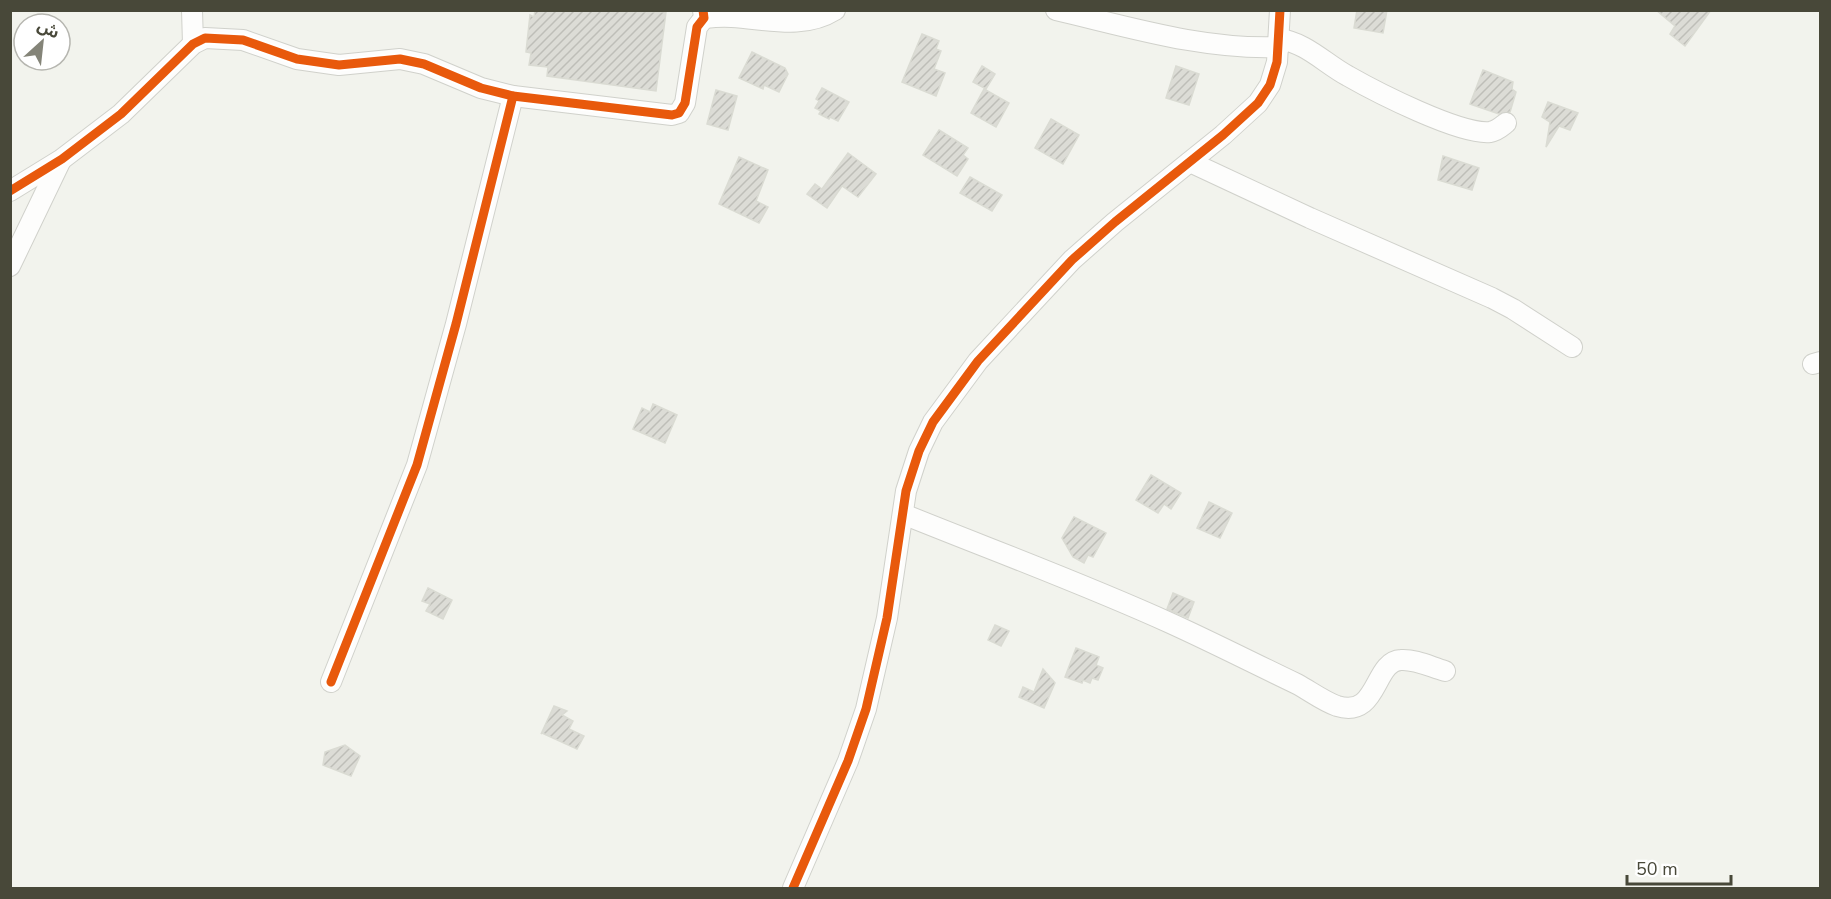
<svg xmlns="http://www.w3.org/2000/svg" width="1831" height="899" font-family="'Nunito Sans','Noto Sans Arabic',sans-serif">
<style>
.building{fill:url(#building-hatch);stroke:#dadbd3;stroke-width:1.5}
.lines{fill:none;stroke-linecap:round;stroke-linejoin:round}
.minor-casing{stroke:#d0d1cb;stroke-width:22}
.minor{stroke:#fdfdfc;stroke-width:20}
.cycleway-casing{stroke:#fff;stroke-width:13}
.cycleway{stroke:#e8590c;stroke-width:9}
</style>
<defs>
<pattern id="building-hatch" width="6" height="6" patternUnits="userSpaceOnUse" patternTransform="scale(1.5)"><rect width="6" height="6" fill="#dcdcd6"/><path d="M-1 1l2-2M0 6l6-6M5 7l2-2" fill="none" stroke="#bebeb8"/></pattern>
</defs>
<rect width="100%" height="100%" fill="#f2f3ed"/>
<!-- building -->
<g class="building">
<polygon points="535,10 666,12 656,91 547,76 548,67 529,65 531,53 526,52 530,15 534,17"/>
<polygon points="1357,10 1387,10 1383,33 1354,28"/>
<polygon points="1656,10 1711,10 1685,46 1670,34 1675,26"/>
<polygon points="922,34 939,41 936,49 941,51 934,69 945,73 936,96 902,82"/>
<polygon points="752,52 785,68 788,74 779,92 764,85 763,89 739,78"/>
<polygon points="982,66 995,74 986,89 973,82"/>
<polygon points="1176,66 1199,74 1189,105 1166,98"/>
<polygon points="1483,70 1513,82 1512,89 1516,92 1510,112 1499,114 1470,104"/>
<polygon points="822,88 849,102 838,121 830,117 829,119 819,114 821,111 815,108 819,101 816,99"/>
<polygon points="984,89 1009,103 996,127 971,113"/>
<polygon points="716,90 737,96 728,130 707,124"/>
<polygon points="1548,102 1578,113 1570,130 1559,126 1546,147 1550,122 1542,117"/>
<polygon points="1051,119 1079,135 1063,164 1035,148"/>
<polygon points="939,130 968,148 963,155 968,159 957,176 923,155"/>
<polygon points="848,153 876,174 858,197 842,186 827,208 807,194 815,184 822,189"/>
<polygon points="1443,156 1479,168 1472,190 1438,180"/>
<polygon points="739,157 768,170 756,201 768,207 759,223 719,204"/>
<polygon points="970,177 1002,195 992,211 960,193"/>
<polygon points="653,404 677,415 665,443 633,429 642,408 650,412"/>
<polygon points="1151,475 1181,493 1171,509 1164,504 1158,513 1136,500"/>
<polygon points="1209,502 1232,513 1220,538 1197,528"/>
<polygon points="1074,517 1106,533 1093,557 1088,555 1084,563 1073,557 1062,538"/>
<polygon points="428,588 452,600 443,619 426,611 430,604 422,601"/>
<polygon points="1173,593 1194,602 1188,618 1167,609"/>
<polygon points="995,625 1009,631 1001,646 988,640"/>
<polygon points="1076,648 1099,657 1096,665 1103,668 1098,680 1092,678 1090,683 1083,680 1082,683 1065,677"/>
<polygon points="1043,669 1055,683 1044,708 1019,697 1023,687 1034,692"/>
<polygon points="554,706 567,711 562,715 573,721 569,729 584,736 577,749 542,733 541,734"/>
<polygon points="345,745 360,756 351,776 323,765 325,752"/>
</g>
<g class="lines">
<!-- minor casing -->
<g class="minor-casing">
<g id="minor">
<polyline points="192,10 193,44"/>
<path d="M1056,10C1129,27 1203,50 1279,47"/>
<path d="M704,18C713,17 723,16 732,17C767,19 803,30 835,10"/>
<path d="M1279,39C1307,43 1324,63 1348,76C1376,92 1460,135 1490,132C1497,131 1501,127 1506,123"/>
<polyline points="1190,162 1310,218 1492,298 1513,309 1572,347"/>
<polyline points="10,191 62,159 121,114 193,44 205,38 243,40 297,59 339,65 400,59 424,64 481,88 513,96 672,115 679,113 685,103 697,27 704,18 703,10"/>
<polyline points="10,266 61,160"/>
<polyline points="1813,364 1820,362"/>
<path d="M903,514C992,550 1082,583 1170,623C1212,642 1255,664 1297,684C1310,691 1323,701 1337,706C1379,719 1373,661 1401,660C1415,659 1431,667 1445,671"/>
<polyline points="331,682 417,465 456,324 513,96"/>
<polyline points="793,888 848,761 866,709 887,618 906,491 919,451 933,422 978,361 1072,260 1115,222 1223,135 1258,103 1270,85 1277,62 1280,10"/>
</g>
</g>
<!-- minor -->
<use href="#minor" class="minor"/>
<!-- cycleway casing -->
<g class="cycleway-casing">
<g id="cycleway">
<polyline points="10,191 62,159 121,114 193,44 205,38 243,40 297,59 339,65 400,59 424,64 481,88 513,96 672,115 679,113 685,103 697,27 704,18 703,10"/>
<polyline points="331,682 417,465 456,324 513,96"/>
<polyline points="793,888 848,761 866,709 887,618 906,491 919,451 933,422 978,361 1072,260 1115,222 1223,135 1258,103 1270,85 1277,62 1280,10"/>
</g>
</g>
<!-- cycleway -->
<use href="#cycleway" class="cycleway"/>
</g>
<!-- border -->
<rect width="1831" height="899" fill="none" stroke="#484839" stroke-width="24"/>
<!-- north arrow -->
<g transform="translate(42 42) rotate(27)"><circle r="28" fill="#ffffff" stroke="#b6b6b0" stroke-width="1.5"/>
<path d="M0-4.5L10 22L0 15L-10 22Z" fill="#848478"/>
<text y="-9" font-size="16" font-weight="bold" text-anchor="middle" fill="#484839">ش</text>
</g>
<!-- scale -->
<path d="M1627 875v9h104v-9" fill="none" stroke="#484839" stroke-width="3"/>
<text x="1636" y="875" font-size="18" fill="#484839" stroke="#ffffff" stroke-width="4.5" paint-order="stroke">50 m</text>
</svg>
